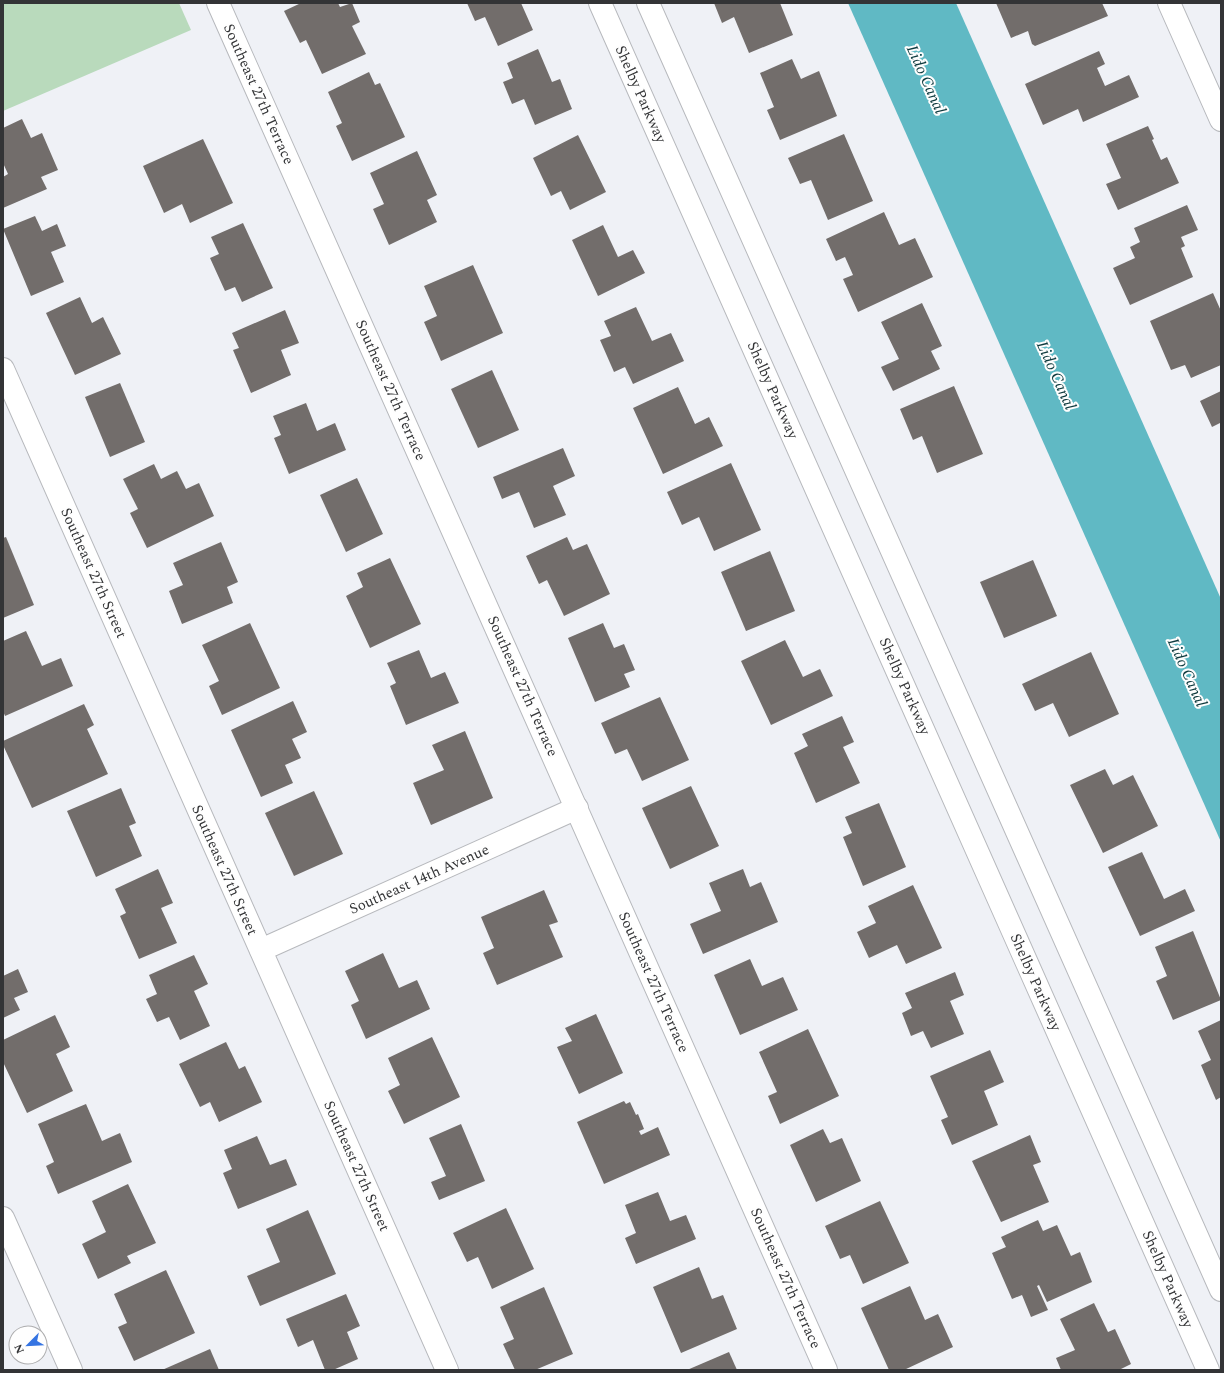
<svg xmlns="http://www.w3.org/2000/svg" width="1224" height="1373" font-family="Spectral,serif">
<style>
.green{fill:#b9dabc}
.water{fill:#60b9c4}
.building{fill:#726d6b}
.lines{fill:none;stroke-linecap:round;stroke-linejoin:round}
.minor-casing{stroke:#b7b9bd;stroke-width:24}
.minor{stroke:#fff;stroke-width:22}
.labels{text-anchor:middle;stroke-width:4;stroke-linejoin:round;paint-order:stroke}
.street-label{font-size:15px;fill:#333436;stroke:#fefefe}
.water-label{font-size:16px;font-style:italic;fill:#0d393d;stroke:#fefefe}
</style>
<rect width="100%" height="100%" fill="#eff1f6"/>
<!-- green -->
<polygon class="green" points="3,3 179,3 191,30 3,111"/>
<!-- water -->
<polygon class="water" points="848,3 956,3 1221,599 1221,842"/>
<!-- building -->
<g class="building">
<polygon points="301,3 338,3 340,7 352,3 360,22 352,26 366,54 322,74 306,40 300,43 284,11"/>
<polygon points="467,3 521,3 533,30 498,46 485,17 475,21"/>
<polygon points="714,3 780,3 793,35 749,53 734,17 722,23"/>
<polygon points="996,3 1102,3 1108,16 1035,46 1032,44 1028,31 1011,38"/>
<polygon points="538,49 552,82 560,79 572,109 535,125 524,99 512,104 503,82 513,78 507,63"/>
<polygon points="1099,51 1105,64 1097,68 1105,86 1129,75 1139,97 1083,122 1078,109 1043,125 1025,84"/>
<polygon points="792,59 801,79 819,71 837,116 780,140 767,110 774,107 760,73"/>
<polygon points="369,72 375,85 380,83 405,137 352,161 336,126 342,123 328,92"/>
<polygon points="22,119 31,138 42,133 58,170 41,177 47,189 3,208 3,177 8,174 3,163 3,128"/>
<polygon points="1148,126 1154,139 1152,140 1161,160 1167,157 1179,183 1118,210 1106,184 1121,178 1106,144"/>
<polygon points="844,134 873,201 828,220 811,180 800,184 788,158"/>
<polygon points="578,135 606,192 570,210 561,191 551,196 533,158"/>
<polygon points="203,139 233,203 190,223 182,204 164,213 143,166"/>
<polygon points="417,151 437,195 427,200 437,222 389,245 373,209 384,204 370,173"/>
<polygon points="1187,205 1198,230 1181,237 1185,246 1181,248 1193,277 1130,305 1113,268 1135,258 1130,247 1140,242 1134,228"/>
<polygon points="884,212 899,245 915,238 933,277 858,312 843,279 853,275 845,257 836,261 826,239"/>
<polygon points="35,216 42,231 57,224 66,246 51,252 64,282 31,296 3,229"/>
<polygon points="243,223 273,288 242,302 235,287 225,291 210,258 219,254 211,237"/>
<polygon points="603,225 618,257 633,250 645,273 598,296 572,240"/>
<polygon points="473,265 503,333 441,361 424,322 437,316 424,286"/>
<polygon points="1213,293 1221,311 1221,365 1191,378 1185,365 1171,370 1150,321"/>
<polygon points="80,297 92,323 103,317 121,354 75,375 46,313"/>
<polygon points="922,303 942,346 931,351 940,369 893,391 881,367 899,359 881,322"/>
<polygon points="636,307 652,341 671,333 684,361 633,384 625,367 614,372 600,340 611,336 604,321"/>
<polygon points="285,310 299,343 281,350 291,375 251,393 233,350 239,348 232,333"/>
<polygon points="492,370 519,430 478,448 451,389"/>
<polygon points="120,383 145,442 110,457 85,397"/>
<polygon points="954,386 983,454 937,473 922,436 913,440 900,409"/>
<polygon points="678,387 695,424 709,417 723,446 663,474 633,408"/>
<polygon points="1221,391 1221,424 1220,423 1212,427 1200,401"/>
<polygon points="306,403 317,431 335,423 346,450 289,474 274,438 281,435 273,416"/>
<polygon points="563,448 575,476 553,486 566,515 534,528 519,492 502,499 493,477"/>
<polygon points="731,463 761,530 714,551 699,517 682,525 667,492"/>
<polygon points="154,464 161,479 177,471 186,489 199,483 214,516 147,548 130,513 138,509 123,479"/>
<polygon points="357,478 383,534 346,552 320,495"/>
<polygon points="6,537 34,605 3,618 3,538"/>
<polygon points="567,537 573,550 587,544 610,594 564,616 547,580 539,584 526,556"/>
<polygon points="221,542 238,582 227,587 233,603 182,624 169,591 183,585 173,563"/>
<polygon points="770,551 795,611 746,631 721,572"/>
<polygon points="390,558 421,624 370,648 346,596 363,587 357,573"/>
<polygon points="1033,560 1057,616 1004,638 980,582"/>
<polygon points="250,623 280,688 222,715 209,686 219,681 202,645"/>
<polygon points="603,623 614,648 624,644 635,670 624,674 630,687 595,702 568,638"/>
<polygon points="26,631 42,666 61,658 73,686 5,716 3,711 3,641"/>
<polygon points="785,640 803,677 820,669 833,696 771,725 741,661"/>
<polygon points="419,650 431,678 445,672 459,703 406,725 390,686 396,683 387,663"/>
<polygon points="1091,652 1119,714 1069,737 1053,703 1035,711 1022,684"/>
<polygon points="660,697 689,760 642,781 627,749 615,754 601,723"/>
<polygon points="293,701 307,732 292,739 301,758 285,765 293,783 261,797 231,730"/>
<polygon points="84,704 94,725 87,729 108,774 32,808 3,745 3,741"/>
<polygon points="842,716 854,742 843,747 860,783 816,803 794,753 808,746 802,734"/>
<polygon points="465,731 493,798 431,825 413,783 444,770 432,745"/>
<polygon points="1105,769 1113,785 1133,775 1158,826 1103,853 1070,785"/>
<polygon points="691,786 719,846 670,869 642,808"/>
<polygon points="121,788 136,823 129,826 142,856 96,877 67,811"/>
<polygon points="314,791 343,854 294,876 265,813"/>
<polygon points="879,803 906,867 863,886 843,837 852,833 845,817"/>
<polygon points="1142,852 1164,899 1185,889 1195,911 1140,936 1108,867"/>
<polygon points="158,869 173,903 161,908 177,943 139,959 120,916 126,913 115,889"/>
<polygon points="743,869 750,887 761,882 778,922 703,954 690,924 721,911 709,883"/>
<polygon points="913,885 942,948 906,964 897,945 869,958 857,932 876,923 868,906"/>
<polygon points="544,890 558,922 549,925 563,957 497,985 483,953 494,948 481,917"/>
<polygon points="1193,931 1221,1000 1173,1020 1156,981 1167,976 1155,947"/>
<polygon points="383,953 399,988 417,980 430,1009 366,1039 351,1005 359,1001 345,971"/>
<polygon points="194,955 208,984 194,991 210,1026 180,1040 169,1017 157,1022 146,999 157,994 149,975"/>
<polygon points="750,959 762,986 783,977 798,1010 740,1035 714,975"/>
<polygon points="18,969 28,992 14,998 20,1010 3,1018 3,976"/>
<polygon points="955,972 964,995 950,1001 964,1034 931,1048 923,1031 911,1036 902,1013 912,1008 905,993"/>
<polygon points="596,1014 623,1073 579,1094 557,1047 572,1041 565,1028"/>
<polygon points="55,1015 70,1047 56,1054 73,1091 27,1113 3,1062 3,1040"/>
<polygon points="1221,1020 1221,1097 1216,1100 1201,1065 1211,1060 1198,1031"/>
<polygon points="808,1029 839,1096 780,1124 768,1096 777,1092 759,1052"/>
<polygon points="432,1037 460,1097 404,1124 388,1091 400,1085 388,1058"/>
<polygon points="226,1042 239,1069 245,1066 262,1102 219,1122 210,1102 200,1107 179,1064"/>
<polygon points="990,1050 1004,1082 984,1091 998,1125 952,1145 941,1120 948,1117 930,1076"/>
<polygon points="624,1101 626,1104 630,1102 636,1115 638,1114 644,1129 639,1131 641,1135 658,1127 670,1155 604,1184 577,1122"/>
<polygon points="86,1104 102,1141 120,1133 132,1162 58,1194 46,1166 54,1162 38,1124"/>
<polygon points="461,1124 485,1181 439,1200 431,1182 446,1176 429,1138"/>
<polygon points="823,1129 830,1143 842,1138 861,1181 816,1202 790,1145"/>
<polygon points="1030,1135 1041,1162 1033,1165 1049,1202 1001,1222 972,1161"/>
<polygon points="257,1136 270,1165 286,1159 297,1185 238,1209 223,1173 232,1169 224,1150"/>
<polygon points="128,1184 156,1243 127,1256 131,1263 98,1279 82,1244 106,1232 92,1201"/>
<polygon points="658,1192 670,1221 686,1215 696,1239 636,1264 625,1238 636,1233 625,1205"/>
<polygon points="880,1201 909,1263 863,1284 850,1255 840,1259 825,1226"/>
<polygon points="506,1208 534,1269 492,1289 478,1257 467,1262 453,1233"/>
<polygon points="308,1210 336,1274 260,1306 247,1276 280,1262 266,1229"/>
<polygon points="1038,1220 1043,1231 1057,1225 1071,1256 1080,1252 1092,1282 1047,1302 1039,1285 1037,1286 1048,1310 1031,1317 1022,1295 1012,1299 992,1253 1006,1247 1001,1237"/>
<polygon points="699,1267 712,1299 723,1295 737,1329 681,1353 653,1287"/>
<polygon points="166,1270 195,1333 134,1361 118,1327 127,1323 114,1294"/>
<polygon points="910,1286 925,1320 938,1314 953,1347 904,1370 889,1370 861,1308"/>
<polygon points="544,1287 573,1354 535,1370 515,1370 503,1344 514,1339 500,1307"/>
<polygon points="346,1294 360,1326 347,1332 358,1359 333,1370 325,1370 313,1340 298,1347 286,1319"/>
<polygon points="1094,1303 1108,1332 1115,1329 1131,1364 1119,1370 1061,1370 1056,1358 1075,1350 1060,1319"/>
<polygon points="210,1349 219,1370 162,1370"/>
<polygon points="729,1352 737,1370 687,1370"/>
</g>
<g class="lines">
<!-- minor casing -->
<g class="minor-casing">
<g id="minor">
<polyline points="218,3 826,1370"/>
<polyline points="600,3 1208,1370"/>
<polyline points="648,3 1221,1290"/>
<polyline points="1169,3 1221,120"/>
<polyline points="3,369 447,1370"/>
<polyline points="261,950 577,808"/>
<polyline points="3,1218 71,1370"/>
</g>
</g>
<!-- minor -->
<use href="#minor" class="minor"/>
</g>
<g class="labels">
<!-- street labels -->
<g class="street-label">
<text transform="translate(259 94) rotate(66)" y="5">Southeast 27th Terrace</text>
<text transform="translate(641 94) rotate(66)" y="5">Shelby Parkway</text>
<text transform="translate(391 390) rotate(66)" y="5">Southeast 27th Terrace</text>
<text transform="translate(773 390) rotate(66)" y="5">Shelby Parkway</text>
<text transform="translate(94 573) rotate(66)" y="5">Southeast 27th Street</text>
<text transform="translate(523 686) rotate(66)" y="5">Southeast 27th Terrace</text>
<text transform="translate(905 686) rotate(66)" y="5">Shelby Parkway</text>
<text transform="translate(225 870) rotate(66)" y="5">Southeast 27th Street</text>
<text transform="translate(419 879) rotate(-24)" y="5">Southeast 14th Avenue</text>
<text transform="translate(654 982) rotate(66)" y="5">Southeast 27th Terrace</text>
<text transform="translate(1036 982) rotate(66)" y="5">Shelby Parkway</text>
<text transform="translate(357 1166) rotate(66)" y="5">Southeast 27th Street</text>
<text transform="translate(786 1278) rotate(66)" y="5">Southeast 27th Terrace</text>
<text transform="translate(1168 1279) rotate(66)" y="5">Shelby Parkway</text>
</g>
<!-- water labels -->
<g class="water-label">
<text transform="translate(927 79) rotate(66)" y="6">Lido Canal</text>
<text transform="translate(1057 375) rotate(66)" y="6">Lido Canal</text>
<text transform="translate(1188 672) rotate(66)" y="6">Lido Canal</text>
</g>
</g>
<!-- border -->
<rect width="1224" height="1373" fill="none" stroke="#333436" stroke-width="8"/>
<!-- north arrow -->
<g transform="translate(28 1345) rotate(246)"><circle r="19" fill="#fefefe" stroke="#adadae"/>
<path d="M0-3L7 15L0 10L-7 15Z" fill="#3574e2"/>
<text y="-6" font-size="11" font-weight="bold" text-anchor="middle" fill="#333436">N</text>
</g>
</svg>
